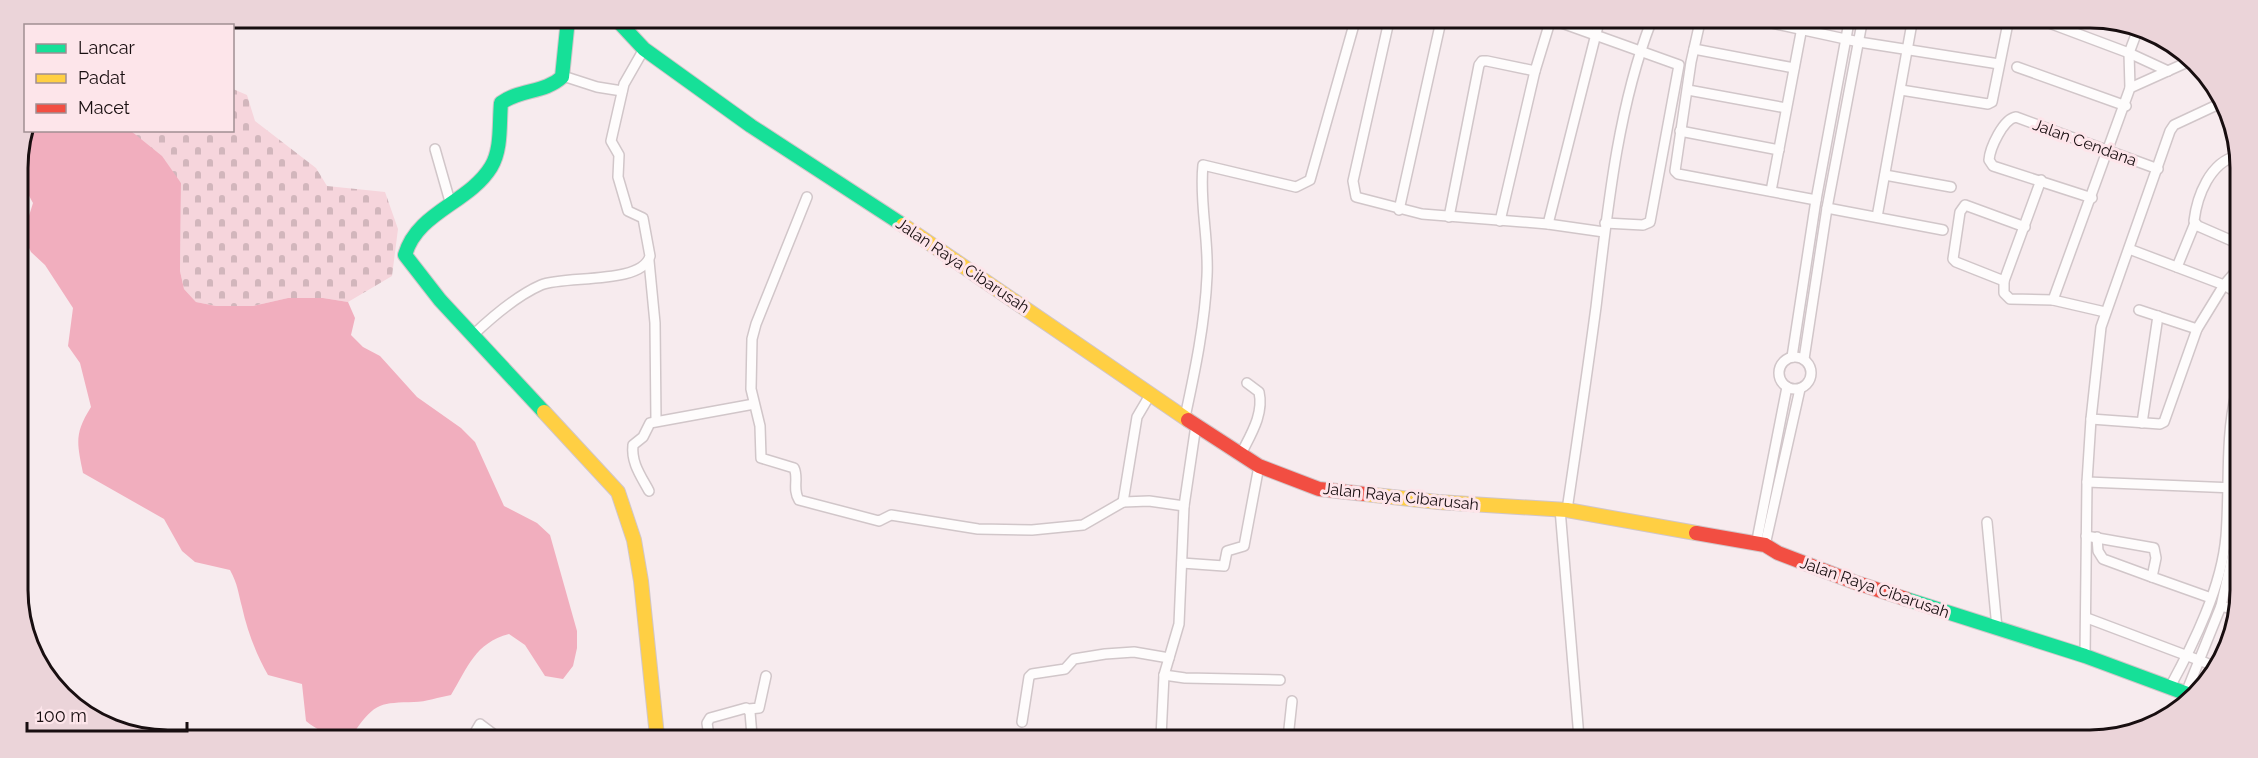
<svg xmlns="http://www.w3.org/2000/svg" width="2258" height="758" font-family="Raleway,sans-serif">
<style>
.cemetery{fill:url(#cemetery-stones)}
.water{fill:#f1aebe}
.lines{fill:none;stroke-linecap:round;stroke-linejoin:round}
.street-casing{stroke:#d1c6c9;stroke-width:12}
.fast-casing{stroke:#d1c6c9;stroke-width:16}
.slow-casing{stroke:#d1c6c9;stroke-width:16}
.jam-casing{stroke:#d1c6c9;stroke-width:16}
.street{stroke:#fefcfc;stroke-width:9}
.fast{stroke:#16e098;stroke-width:14}
.slow{stroke:#ffcf43;stroke-width:14}
.jam{stroke:#f24e42;stroke-width:14}
.labels{text-anchor:middle;stroke-width:6;stroke-linejoin:round;paint-order:stroke}
.street-label{font-size:16px;fill:#180e10;stroke:#fde5ea}
.rim{fill:none;stroke:#180e10;stroke-width:3}
</style>
<defs>
<pattern id="cemetery-stones" width="16" height="16" patternUnits="userSpaceOnUse" patternTransform="scale(1.5)"><rect width="16" height="16" fill="#f6d5dc"/><path d="M2 7V4a2 2 0 0 1 4 0v3zM10 15v-3a2 2 0 0 1 4 0v3z" fill="#d2b6bc"/></pattern>
</defs>
<rect width="100%" height="100%" fill="#f7ebee"/>
<!-- cemetery -->
<polygon class="cemetery" points="233,89 247,95 255,121 316,168 327,186 385,192 398,229 392,276 348,302 323,298 288,298 253,306 216,306 196,302 184,289 180,271 181,183 133,135 135,130 232,130"/>
<!-- water -->
<path class="water" d="M25,128L26,130L131,131L162,156L181,183L180,271L184,289L196,302L216,306H253L288,298H323L348,302L355,318L351,335L363,347L380,356L417,397L461,428L475,442L504,506L537,523L550,535L577,631V648L573,666L563,679L545,676L525,645L509,634C475,643 468,667 451,695C439,697 426,702 414,702C382,703 375,702 355,731C334,736 323,735 306,721L302,684L268,675C256,654 247,630 242,607C238,592 238,585 230,570L195,562L182,551L164,519L83,473C77,443 74,434 91,407L80,363L68,346L73,308L45,265L31,252L23,235L33,203C15,168 16,167 25,128Z"/>
<g class="lines">
<!-- street casing -->
<g class="street-casing">
<g id="street">
<polyline points="1389,21 1353,181 1356,197 1422,214 1548,224 1604,232"/>
<polyline points="1559,22 1679,65 1650,222 1643,225 1605,223"/>
<polyline points="1700,22 1691,62 1675,171 1678,174 1816,200"/>
<polyline points="1767,22 1859,42 1999,64"/>
<polyline points="2049,23 2129,53 2168,71"/>
<polyline points="1694,49 1794,68"/>
<polyline points="2017,67 2126,106"/>
<polyline points="563,76 597,87 622,91"/>
<polyline points="2130,88 2129,53 2138,29"/>
<polyline points="1688,90 1786,108"/>
<polyline points="1901,90 1988,104 1992,102 2008,23"/>
<polyline points="1680,131 1779,150"/>
<polyline points="435,149 451,205"/>
<polyline points="1885,175 1951,187"/>
<polyline points="2041,180 2004,281 2004,293 2010,299 2053,300 2105,312"/>
<polyline points="1771,191 1803,22"/>
<path d="M807,197L756,324L752,339L751,389L760,426L761,458L794,468C799,478 792,489 799,500L879,521L891,515L978,529L1032,530L1083,525L1123,502L1149,501L1184,506"/>
<path d="M2092,198L1993,166L1989,160C1990,148 2003,119 2016,117L2158,169"/>
<polyline points="1827,208 1943,230"/>
<polyline points="1399,210 1441,21"/>
<polyline points="1449,217 1479,65 1482,61 1487,61 1535,71"/>
<polyline points="1877,217 1912,23"/>
<polyline points="1500,221 1535,71 1550,22"/>
<polyline points="1548,224 1599,22"/>
<path d="M2237,243L2198,226L2194,221C2197,196 2210,162 2237,156"/>
<polyline points="2129,249 2224,285 2236,292"/>
<polyline points="649,261 655,323 656,421"/>
<polyline points="2177,267 2195,223"/>
<polyline points="2004,281 1956,262 1953,259 1960,212 1965,205 2025,227"/>
<polyline points="2053,300 2130,88 2190,61"/>
<polyline points="2139,310 2197,329"/>
<path d="M473,335C492,317 516,296 541,285C565,275 642,285 650,256L643,218L628,211L618,177L619,155L611,141L624,84L644,49"/>
<circle cx="1795" cy="373" r="16"/>
<polyline points="1792,357 1816,200 1849,22"/>
<polyline points="1804,359 1827,208 1862,23"/>
<path d="M1185,417C1195,371 1205,323 1207,276C1209,239 1199,202 1203,165L1296,187L1310,180L1355,21"/>
<polyline points="2091,419 2160,424 2164,422 2197,329 2224,285 2237,270"/>
<polyline points="2142,423 2158,316"/>
<path d="M1241,454C1251,434 1264,414 1259,392L1247,383"/>
<polyline points="2087,482 2235,488"/>
<path d="M649,491C641,476 631,463 633,445L643,437L650,423L754,404"/>
<polyline points="1123,502 1137,417 1150,395"/>
<polyline points="1560,509 1579,738"/>
<path d="M1567,510C1577,442 1587,375 1596,307C1607,214 1617,110 1651,22"/>
<polyline points="1987,522 1997,628"/>
<polyline points="2086,536 2154,548 2156,558 2152,577 2211,598"/>
<polyline points="2097,537 2098,551 2103,559 2152,577"/>
<polyline points="1756,545 1787,387"/>
<polyline points="1765,545 1800,389"/>
<polyline points="1182,563 1224,566 1227,551 1244,546 1259,466"/>
<polyline points="2221,606 2235,610"/>
<polyline points="2087,618 2217,667"/>
<polyline points="2085,656 2087,482 2091,419 2101,327 2170,131 2174,125 2219,104"/>
<polyline points="1164,675 1185,678 1280,680"/>
<path d="M2170,687C2194,643 2222,586 2226,536C2230,487 2225,440 2236,393"/>
<polyline points="2186,693 2221,606 2235,545"/>
<polyline points="749,709 759,708 766,676"/>
<polyline points="1022,722 1029,677 1032,674 1065,669 1074,659 1105,654 1134,652 1169,658"/>
<polyline points="473,736 480,724 496,736"/>
<polyline points="709,736 707,723 710,718 746,708 750,712 752,736"/>
<polyline points="1161,737 1164,675 1179,624 1184,506 1196,425"/>
<polyline points="1288,738 1292,701"/>
</g>
</g>
<!-- fast casing -->
<g class="fast-casing">
<g id="fast">
<polyline points="616,19 644,49 751,126 903,225"/>
<path d="M544,412L440,300L405,255C417,212 469,203 491,167C502,149 499,123 501,103C520,89 545,93 562,77L568,19"/>
<polyline points="1906,599 2085,656 2193,696"/>
</g>
</g>
<!-- slow casing -->
<g class="slow-casing">
<g id="slow">
<polyline points="903,225 1188,420"/>
<polyline points="544,412 618,492 634,540 641,581 657,736"/>
<polyline points="1365,494 1438,502 1567,510 1696,533"/>
</g>
</g>
<!-- jam casing -->
<g class="jam-casing">
<g id="jam">
<polyline points="1188,420 1259,466 1319,489 1365,494"/>
<polyline points="1696,533 1765,545 1778,553 1854,582 1906,599"/>
</g>
</g>
<!-- street -->
<use href="#street" class="street"/>
<!-- fast -->
<use href="#fast" class="fast"/>
<!-- slow -->
<use href="#slow" class="slow"/>
<!-- jam -->
<use href="#jam" class="jam"/>
</g>
<g class="labels">
<!-- street labels -->
<g class="street-label">
<text transform="translate(2085 142) rotate(20)" y="6">Jalan Cendana</text>
<text transform="translate(963 265) rotate(34)" y="6">Jalan Raya Cibarusah</text>
<text transform="translate(1401 496) rotate(6)" y="6">Jalan Raya Cibarusah</text>
<text transform="translate(1875 587) rotate(19)" y="6">Jalan Raya Cibarusah</text>
</g>
</g>
<!-- crop -->
<path d="M0 0H2258V758H0ZM168 28H2090A140 140 0 0 1 2230 168V590A140 140 0 0 1 2090 730H168A140 140 0 0 1 28 590V168A140 140 0 0 1 168 28Z" fill="#ebd4d9" fill-rule="evenodd"/>
<path class="rim" d="M168 28H2090A140 140 0 0 1 2230 168V590A140 140 0 0 1 2090 730H168A140 140 0 0 1 28 590V168A140 140 0 0 1 168 28Z"/>
<!-- legend -->
<rect x="24" y="24" width="210" height="108" fill="#fde5ea" stroke="#a18f93" stroke-width="1.5"/>
<rect x="36" y="44" width="30" height="9" fill="#16e098" stroke="#a18f93" stroke-width="1.5"/>
<text x="78" y="54" font-size="18" fill="#180e10">Lancar</text>
<rect x="36" y="74" width="30" height="9" fill="#ffcf43" stroke="#a18f93" stroke-width="1.5"/>
<text x="78" y="84" font-size="18" fill="#180e10">Padat</text>
<rect x="36" y="104" width="30" height="9" fill="#f24e42" stroke="#a18f93" stroke-width="1.5"/>
<text x="78" y="114" font-size="18" fill="#180e10">Macet</text>
<!-- scale -->
<path d="M27 722v9h160v-9" fill="none" stroke="#180e10" stroke-width="3"/>
<text x="36" y="722" font-size="18" fill="#180e10" stroke="#fde5ea" stroke-width="4.5" paint-order="stroke">100 m</text>
</svg>
